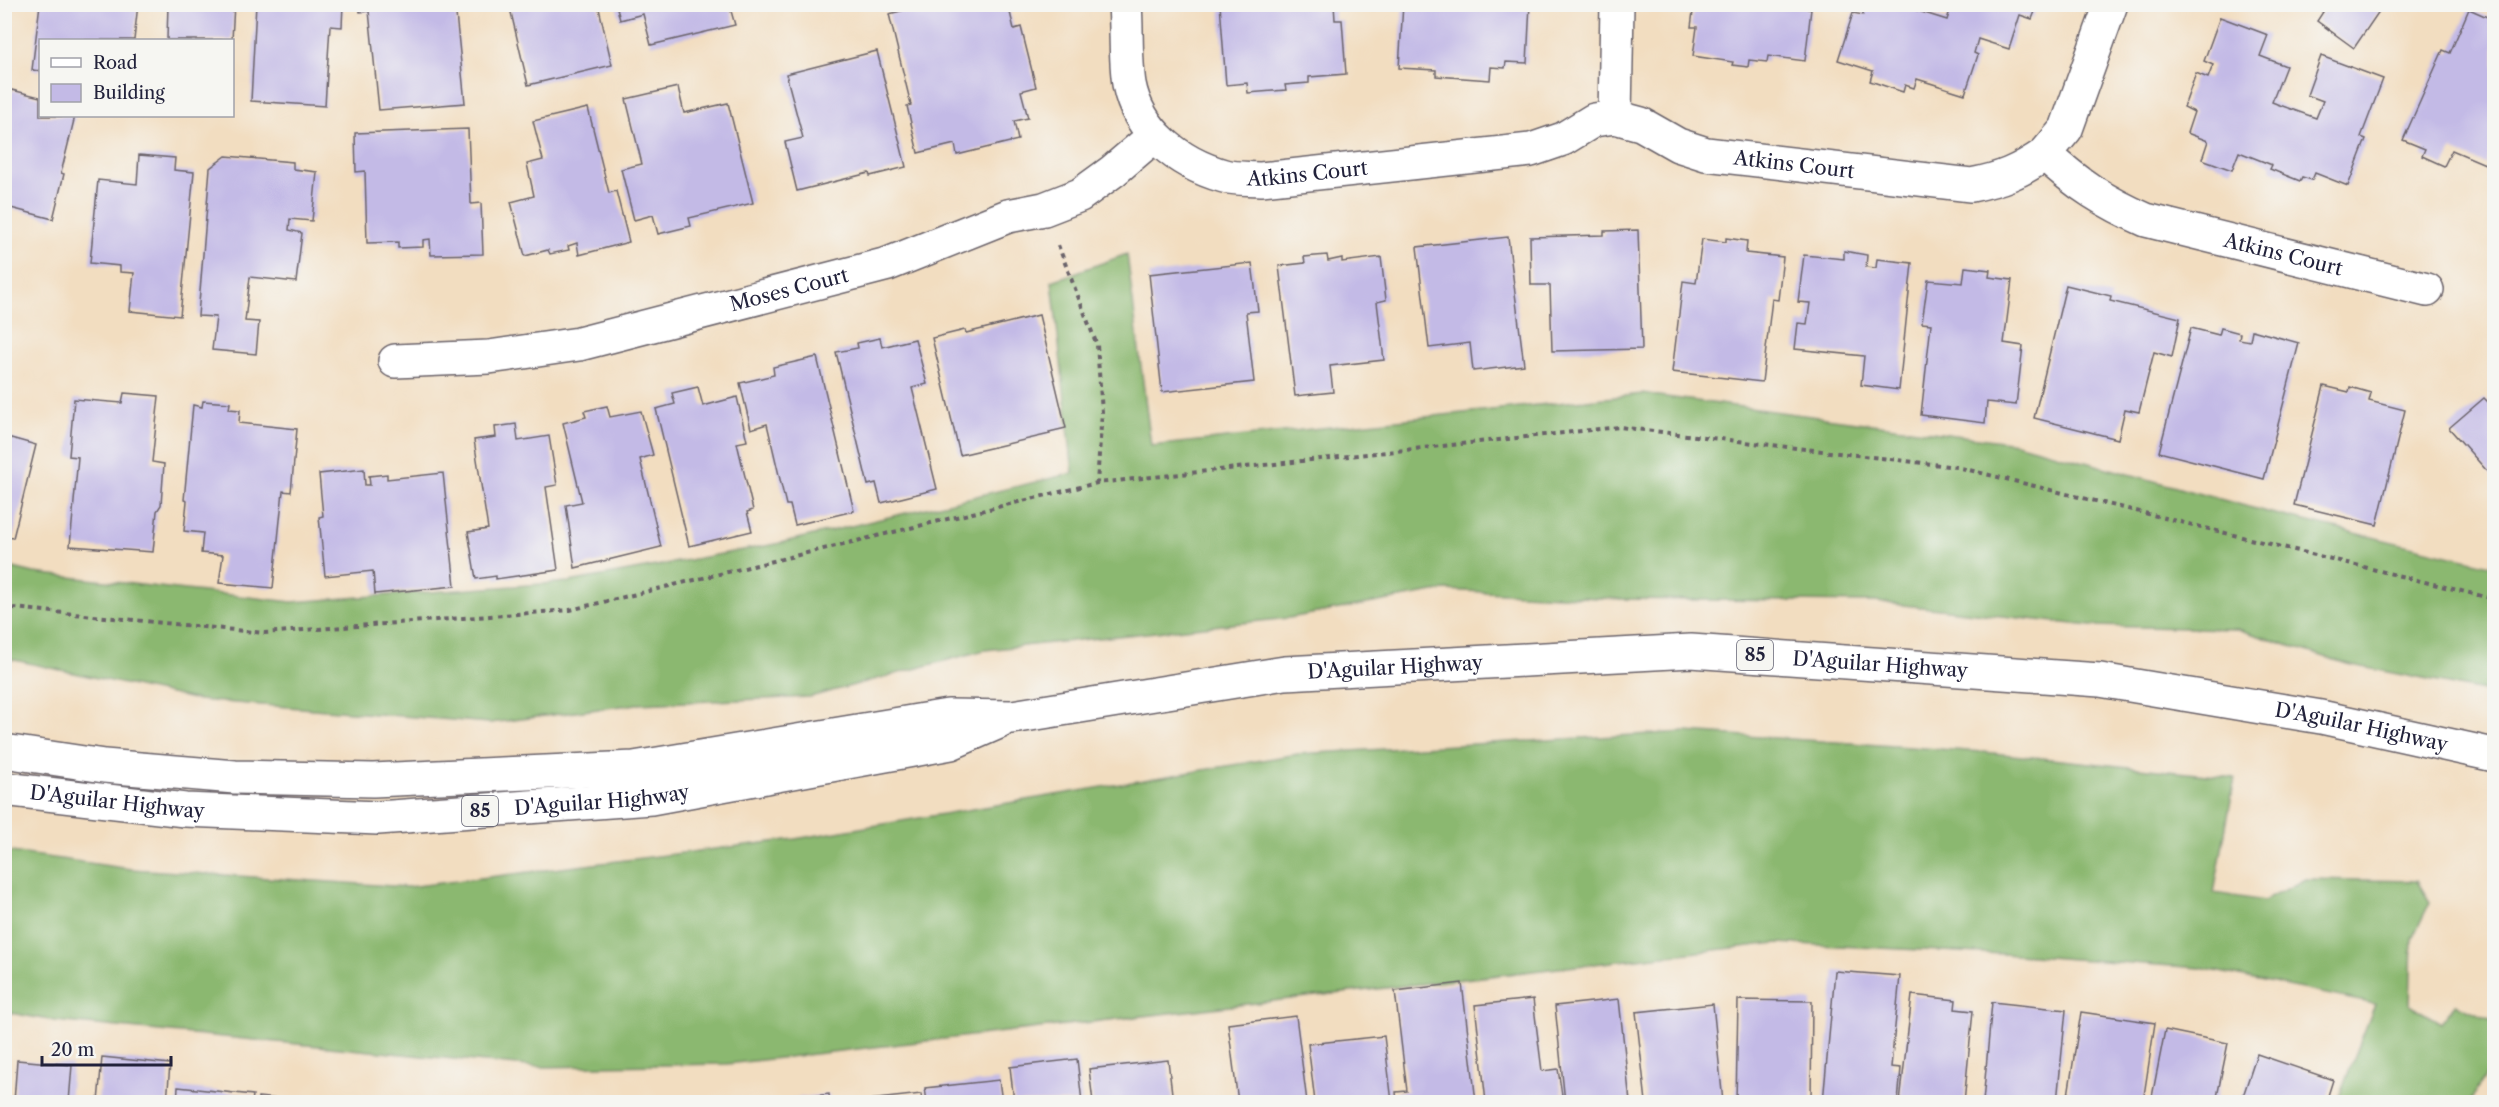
<svg xmlns="http://www.w3.org/2000/svg" width="2499" height="1107" font-family="'Libre Caslon Text',serif">
<style>
.forest{fill:#8bb86f;stroke:#566d55;stroke-width:1.5}
.building{fill:#c3bae6}
.lines{fill:none;stroke-linecap:round;stroke-linejoin:round}
.minor-casing{stroke:#6b636a;stroke-width:36}
.trunk-casing{stroke:#6b636a;stroke-width:36}
.path{stroke:#6b636a;stroke-width:4;stroke-dasharray:4.5 4.5;stroke-linecap:butt}
.minor{stroke:#fff;stroke-width:33}
.trunk{stroke:#fff;stroke-width:33}
.labels{text-anchor:middle;stroke-width:6;stroke-linejoin:round;paint-order:stroke}
.shield{fill:#f6f6f2;stroke:#626272;stroke-width:1.5}
.shield-label{font-size:18px;font-weight:bold;fill:#22223b}
.street-label{font-size:20px;fill:#22223b;stroke:#f6f6f2}
</style>
<rect width="100%" height="100%" fill="#f6f6f2"/>
<filter id="ink" filterUnits="userSpaceOnUse"><feTurbulence type="fractalNoise" baseFrequency=".0167" numOctaves="2"/><feDisplacementMap in="SourceGraphic" scale="12" xChannelSelector="R" yChannelSelector="G"/><feConvolveMatrix kernelMatrix="1 2 1 2 8 2 1 2 1" color-interpolation-filters="sRGB"/></filter>
<filter id="wash" filterUnits="userSpaceOnUse"><feTurbulence type="fractalNoise" baseFrequency=".008" numOctaves="4" result="noise"/><feDisplacementMap in="SourceGraphic" scale="24" xChannelSelector="R" yChannelSelector="G"/><feGaussianBlur stdDeviation="1.35" result="paint"/><feColorMatrix in="noise" values="0 0 0 0 0 0 0 0 0 0 0 0 0 0 0 0 0 1.4 0 .05"/><feComposite in="paint" operator="in"/></filter>
<g filter="url(#wash)">
<rect width="100%" height="100%" fill="#f2ddc0"/>
<!-- forest -->
<g class="forest">
<polygon points="1127,254 1151,446 1643,394 2016,443 2267,512 2494,566 2494,693 2347,664 2237,629 2091,626 1876,602 1618,599 1445,590 1289,618 985,650 810,697 637,704 490,723 198,700 5,658 5,566 34,573 292,602 569,582 776,544 1073,473 1052,281"/>
<polygon points="1686,732 1983,752 2235,778 2214,893 2264,901 2305,879 2417,881 2430,902 2412,939 2410,1005 2441,1023 2456,1004 2494,1021 2494,1059 2470,1102 2337,1102 2375,1004 2200,968 2003,954 1776,943 727,1064 538,1067 55,1021 5,1012 5,851 131,869 408,887 795,839 1298,754"/>
</g>
<g id="blocks">
<!-- building -->
<g class="building">
<polygon points="40,4 138,4 134,40 40,40 40,71 32,70"/>
<polygon points="168,4 234,4 232,40 167,40"/>
<polygon points="256,4 343,4 342,27 330,26 325,106 251,101"/>
<polygon points="359,4 455,4 465,103 379,110 369,11 360,12"/>
<polygon points="509,4 598,4 612,65 528,85"/>
<polygon points="616,4 729,4 735,25 651,45 643,14 620,20"/>
<polygon points="928,4 1008,4 1014,29 1021,27 1036,87 1021,91 1028,118 1014,121 1018,140 957,155 955,144 918,153 907,106 911,105 889,14"/>
<polygon points="1220,4 1334,4 1335,20 1342,20 1346,74 1309,77 1309,83 1285,85 1286,90 1248,93 1247,83 1226,85"/>
<polygon points="1403,4 1530,4 1527,63 1506,62 1505,68 1491,67 1490,80 1436,76 1436,70 1399,68"/>
<polygon points="1694,4 1808,4 1808,9 1811,9 1805,61 1768,56 1767,62 1749,60 1748,67 1732,65 1733,62 1693,56 1697,27 1691,27"/>
<polygon points="1866,4 1896,4 1947,20 1952,4 2043,4 2041,10 2036,9 2032,19 2020,15 2009,49 1978,39 1974,53 1978,55 1965,94 1917,79 1914,88 1905,85 1903,92 1870,81 1873,71 1838,60 1853,13 1863,15"/>
<polygon points="2311,4 2384,4 2354,48 2317,21 2323,12"/>
<polygon points="2469,9 2494,20 2494,142 2485,164 2452,150 2444,166 2422,156 2425,149 2403,140 2443,50 2450,53"/>
<polygon points="2220,17 2268,35 2260,56 2286,66 2272,102 2277,104 2316,118 2323,101 2307,95 2321,56 2383,79 2361,137 2366,139 2348,186 2315,173 2312,180 2302,177 2300,181 2270,169 2272,165 2239,152 2232,170 2202,159 2208,141 2187,133 2194,112 2184,107 2196,73 2208,78 2213,65 2204,61"/>
<polygon points="877,51 906,167 870,176 869,173 797,191 785,142 803,138 786,74"/>
<polygon points="678,87 684,113 728,103 753,203 689,218 691,226 658,234 653,215 634,220 621,169 642,164 626,99"/>
<polygon points="12,90 40,97 40,116 75,116 61,173 64,174 53,219 7,207 9,201 4,200 4,96 10,98"/>
<polygon points="588,108 609,193 616,191 629,242 579,255 577,243 568,246 569,250 550,254 548,250 525,256 511,202 534,196 527,164 543,160 533,121"/>
<polygon points="468,129 471,204 481,203 483,254 431,255 430,239 423,240 423,247 398,248 398,242 367,243 365,171 356,172 355,133"/>
<polygon points="139,155 175,158 174,170 194,172 180,316 130,311 134,273 120,272 120,266 90,263 98,180 137,184"/>
<polygon points="226,156 293,162 293,169 317,172 312,221 290,219 289,230 302,233 296,282 250,277 245,321 259,322 256,354 212,350 216,317 198,316 210,168"/>
<polygon points="1638,230 1642,349 1552,351 1550,285 1531,285 1530,237 1604,235 1604,231"/>
<polygon points="1508,237 1524,365 1473,371 1470,343 1429,348 1417,247"/>
<polygon points="1726,238 1747,241 1746,253 1783,257 1778,300 1772,299 1762,382 1672,372 1683,281 1696,283 1702,239 1726,242"/>
<polygon points="1844,251 1867,255 1866,267 1876,268 1877,259 1912,263 1899,390 1861,385 1864,356 1795,349 1798,323 1807,324 1810,303 1798,302 1804,255 1844,259"/>
<polygon points="1327,255 1328,261 1342,258 1342,262 1381,257 1386,300 1377,302 1384,360 1330,366 1333,392 1295,396 1279,266 1305,263 1304,257"/>
<polygon points="1252,263 1258,311 1246,312 1254,382 1162,392 1149,274"/>
<polygon points="1965,267 1990,270 1989,277 2012,280 2004,343 2023,346 2016,405 1987,402 1985,423 1921,415 1931,324 1922,323 1928,280 1963,283"/>
<polygon points="2066,285 2111,296 2110,301 2180,318 2172,357 2154,352 2139,412 2125,409 2118,439 2034,418"/>
<polygon points="1039,315 1066,428 1049,432 1050,434 960,455 932,338 965,330 966,333"/>
<polygon points="2191,328 2219,335 2221,328 2240,333 2239,339 2250,341 2252,330 2299,343 2264,479 2159,452"/>
<polygon points="880,338 882,347 915,339 927,384 912,388 937,489 881,503 876,483 868,485 836,352 858,348 857,343"/>
<polygon points="817,357 854,511 795,525 790,505 786,505 767,424 751,429 740,383 774,375 773,367"/>
<polygon points="2324,386 2349,392 2350,387 2371,393 2369,401 2405,410 2377,525 2294,505"/>
<polygon points="698,387 703,406 737,397 747,441 737,443 753,510 747,512 752,531 689,546 656,409 675,404 672,393"/>
<polygon points="124,393 159,396 152,462 164,464 161,505 157,511 153,552 70,546 78,457 69,456 74,399 122,403"/>
<polygon points="2484,398 2489,403 2494,398 2494,479 2449,428"/>
<polygon points="203,401 230,403 229,409 240,410 239,423 297,429 291,492 283,491 273,588 219,583 223,555 201,553 203,533 184,531 187,501 184,500 193,405 202,407"/>
<polygon points="607,406 610,417 641,411 653,455 640,459 661,547 575,568 566,505 582,502 563,423 586,417 584,411"/>
<polygon points="516,424 518,441 549,436 557,485 546,487 558,570 496,579 496,576 476,579 468,532 488,529 474,440 496,437 495,427"/>
<polygon points="4,436 36,445 13,538 4,536"/>
<polygon points="364,469 365,485 370,485 369,476 387,474 387,479 443,473 455,586 375,594 373,571 325,576 319,517 323,516 319,474"/>
<polygon points="1835,971 1900,976 1891,1067 1901,1068 1898,1102 1823,1102"/>
<polygon points="1462,983 1476,1102 1397,1102 1396,1092 1407,1091 1395,991"/>
<polygon points="1912,995 1956,1000 1955,1009 1973,1011 1964,1102 1900,1102"/>
<polygon points="1533,999 1542,1071 1558,1069 1563,1102 1486,1102 1475,1005"/>
<polygon points="1619,999 1630,1102 1565,1102 1555,1006"/>
<polygon points="1738,1000 1812,1001 1811,1102 1736,1102"/>
<polygon points="1992,1002 2066,1010 2057,1102 1983,1102"/>
<polygon points="1713,1004 1723,1102 1646,1102 1636,1012"/>
<polygon points="2081,1012 2155,1023 2143,1102 2067,1102"/>
<polygon points="1296,1016 1307,1102 1238,1102 1228,1024"/>
<polygon points="2165,1030 2228,1043 2216,1102 2151,1102"/>
<polygon points="1384,1036 1392,1102 1315,1102 1308,1044"/>
<polygon points="2257,1054 2333,1080 2326,1102 2241,1102"/>
<polygon points="102,1057 170,1064 167,1102 98,1102"/>
<polygon points="1077,1059 1082,1102 1014,1102 1010,1067"/>
<polygon points="17,1060 72,1065 69,1102 14,1102"/>
<polygon points="1168,1060 1173,1102 1093,1102 1089,1069"/>
<polygon points="999,1080 1002,1102 927,1102 925,1088"/>
<polygon points="178,1087 253,1095 252,1102 177,1102"/>
<polygon points="829,1094 830,1102 774,1102 774,1101"/>
<polygon points="921,1094 922,1102 860,1102 860,1101"/>
<polygon points="258,1097 298,1101 298,1102 258,1102"/>
</g>
</g>
</g>
<g filter="url(#ink)">
<use href="#blocks" fill-opacity="0" stroke="#6b636a" stroke-width="1.5"/>
<g class="lines">
<!-- minor casing -->
<g class="minor-casing">
<g id="minor">
<path id="s1" d="M1125,4C1127,30 1125,58 1129,84C1138,131 1178,163 1224,176C1235,179 1249,178 1261,179L1531,150L1563,139L1594,120L1615,117L1641,124L1678,145L1706,154L1971,185C2002,179 2019,172 2045,154C2077,184 2105,202 2146,220L2427,290"/>
<polyline points="1615,117 1617,4"/>
<polyline points="2045,154 2066,129 2111,4"/>
<path id="s2" d="M395,361L489,357L579,344L888,264L1008,216L1044,209L1080,195L1113,171L1154,136"/>
</g>
</g>
<!-- trunk casing -->
<g class="trunk-casing">
<g id="trunk">
<path id="s3" d="M4,751L104,766L235,777L373,780L634,768L948,716L1012,717L1285,673L1691,651L2100,680L2321,717L2494,755"/>
<path id="s4" d="M4,789L185,810L378,818L651,798L951,743L999,722"/>
</g>
</g>
<!-- path -->
<g class="path">
<polyline points="1058,245 1097,345 1102,412 1097,483"/>
<polyline points="4,607 264,633 570,610 1097,483 1619,427 1957,467 2494,599"/>
</g>
<!-- minor -->
<use href="#minor" class="minor"/>
<!-- trunk -->
<use href="#trunk" class="trunk"/>
</g>
</g>
<g class="labels">
<!-- shield labels -->
<g class="shield">
<rect x="1737" y="640" width="36" height="30" rx="4.5"/>
<rect x="462" y="796" width="36" height="30" rx="4.5"/>
</g>
<g class="shield-label">
<text x="1755" y="661">85</text>
<text x="480" y="817">85</text>
</g>
<!-- street labels -->
<g class="street-label">
<text dy="7" stroke="none"><textPath href="#s1" startOffset="807">Atkins Court</textPath></text>
<text dy="7" stroke="none"><textPath href="#s1" startOffset="303">Atkins Court</textPath></text>
<text dy="7" stroke="none"><textPath href="#s1" startOffset="1329">Atkins Court</textPath></text>
<text dy="7" stroke="none"><textPath href="#s2" startOffset="402">Moses Court</textPath></text>
<text dy="7" stroke="none"><textPath href="#s3" startOffset="1887">D'Aguilar Highway</textPath></text>
<text dy="7" stroke="none"><textPath href="#s3" startOffset="1401">D'Aguilar Highway</textPath></text>
<text dy="7" stroke="none"><textPath href="#s3" startOffset="2373">D'Aguilar Highway</textPath></text>
<text dy="7" stroke="none"><textPath href="#s4" startOffset="600">D'Aguilar Highway</textPath></text>
<text dy="7" stroke="none"><textPath href="#s4" startOffset="114">D'Aguilar Highway</textPath></text>
</g>
</g>
<!-- margin -->
<rect width="2499" height="1107" fill="none" stroke="#f6f6f2" stroke-width="24"/>
<!-- legend -->
<rect x="39" y="39" width="195" height="78" fill="#f6f6f2" stroke="#a1a1a9" stroke-width="1.5"/>
<rect x="51" y="58" width="30" height="9" fill="#ffffff" stroke="#a1a1a9" stroke-width="1.5"/>
<text x="93" y="69" font-size="18" fill="#22223b">Road</text>
<rect x="51" y="84" width="30" height="18" fill="#c3bae6" stroke="#a1a1a9" stroke-width="1.5"/>
<text x="93" y="99" font-size="18" fill="#22223b">Building</text>
<!-- scale -->
<path d="M42 1056v9h129v-9" fill="none" stroke="#22223b" stroke-width="3"/>
<text x="51" y="1056" font-size="18" fill="#22223b" stroke="#f6f6f2" stroke-width="4.5" paint-order="stroke">20 m</text>
</svg>
